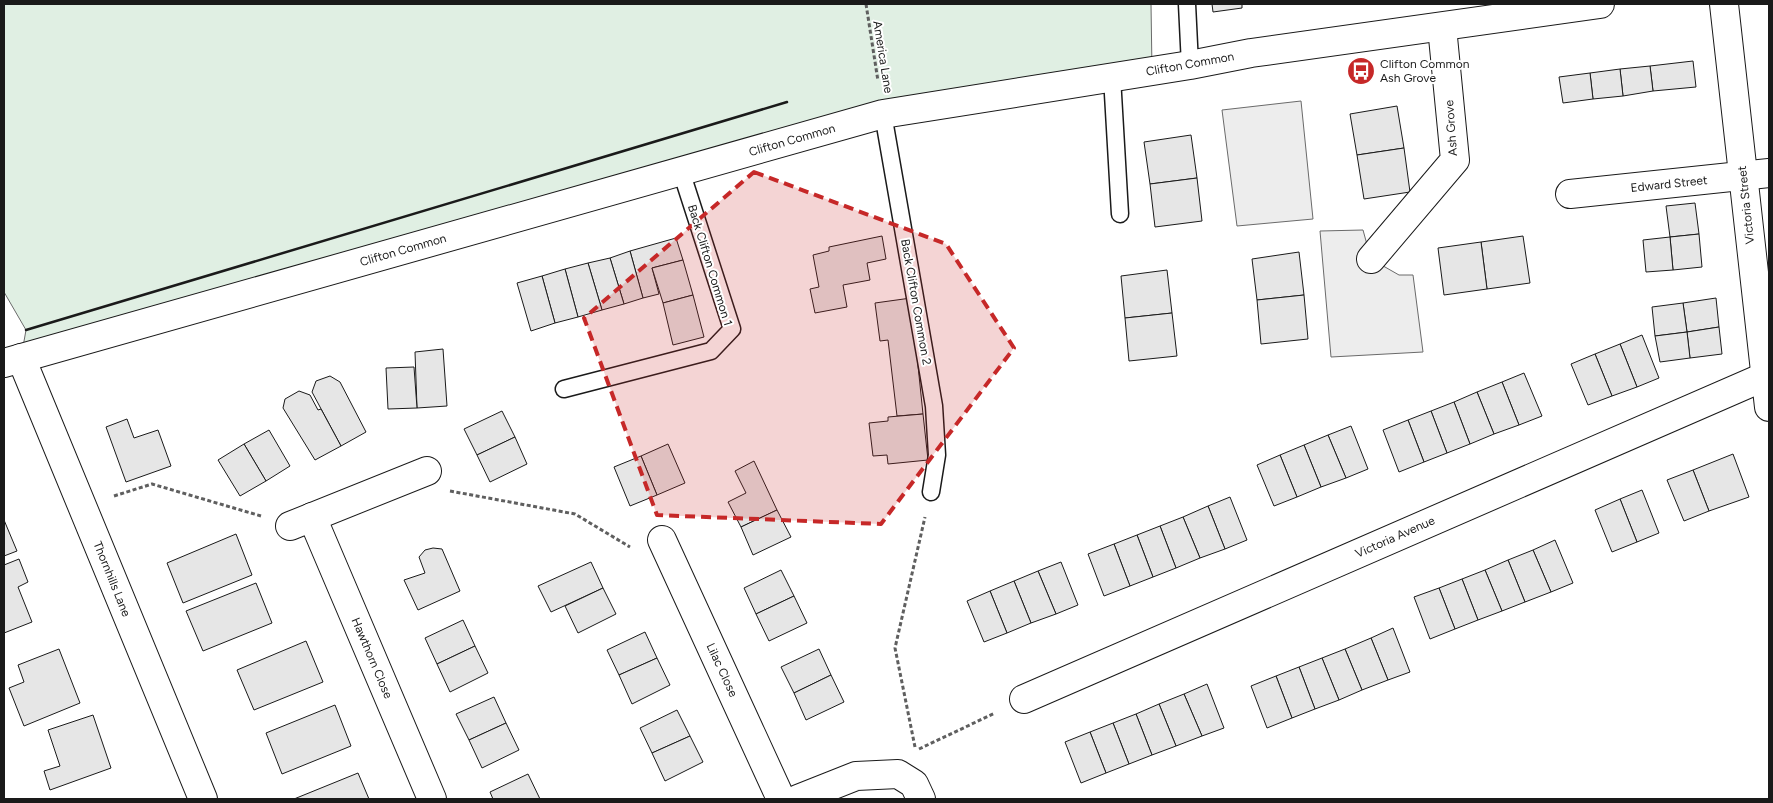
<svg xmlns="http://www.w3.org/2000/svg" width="1773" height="803" font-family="Figtree,sans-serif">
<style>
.green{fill:#e0efe3;stroke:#6a6a6a}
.parking{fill:#ededed;stroke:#6a6a6a}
.building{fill:#e6e6e6;stroke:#1a1a1a}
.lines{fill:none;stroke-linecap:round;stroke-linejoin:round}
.service-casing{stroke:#1a1a1a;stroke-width:19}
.minor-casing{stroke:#1a1a1a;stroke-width:30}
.primary-casing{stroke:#1a1a1a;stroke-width:30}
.path{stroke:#5f5f5f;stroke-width:3;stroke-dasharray:4 2.5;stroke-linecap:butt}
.service{stroke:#fff;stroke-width:16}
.minor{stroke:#fff;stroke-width:28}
.primary{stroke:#fff;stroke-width:28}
.wall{stroke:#1a1a1a;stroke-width:2.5}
.marked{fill:#c62828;fill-opacity:0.2;stroke:#c62828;stroke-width:4;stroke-dasharray:10 6;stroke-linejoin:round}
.labels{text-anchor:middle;stroke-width:4;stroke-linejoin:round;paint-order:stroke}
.street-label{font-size:12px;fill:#1a1a1a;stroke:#fff}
.poi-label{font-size:12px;fill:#1a1a1a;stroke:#fff;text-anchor:start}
</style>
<rect width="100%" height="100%" fill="#fff"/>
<!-- green -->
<polygon class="green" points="4,4 1151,4 1152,71 1015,92 21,358 26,330 4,292"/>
<!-- parking -->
<g class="parking">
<polygon points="1301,101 1313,219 1237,226 1222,110"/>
<polygon points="1363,230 1371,259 1399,275 1413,275 1423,352 1331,357 1320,231"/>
</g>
<!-- building -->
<g class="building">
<polygon points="1212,4 1242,4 1242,8 1213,12"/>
<polygon points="1693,61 1696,87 1653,91 1650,66"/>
<polygon points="1650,66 1653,91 1623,96 1620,69"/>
<polygon points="1620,69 1623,96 1593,99 1590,73"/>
<polygon points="1590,73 1593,99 1563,103 1559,77"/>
<polygon points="1397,106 1404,148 1357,155 1350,114"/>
<polygon points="1191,135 1197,178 1150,184 1144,142"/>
<polygon points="1404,148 1410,192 1364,199 1357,155"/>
<polygon points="1197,178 1202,221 1155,227 1150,184"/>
<polygon points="1695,203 1699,234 1670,237 1666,206"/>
<polygon points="1699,234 1702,267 1673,270 1670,237"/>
<polygon points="882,236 886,259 867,263 870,280 843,285 847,307 815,313 810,289 819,287 813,255 829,251 829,247"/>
<polygon points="1523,236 1530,283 1487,289 1481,242"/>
<polygon points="1670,237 1673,270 1646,272 1643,240"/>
<polygon points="676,238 683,260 652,268 659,294 643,298 630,251"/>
<polygon points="1481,242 1487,289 1444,295 1438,248"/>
<polygon points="630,251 643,298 624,304 610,258"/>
<polygon points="1299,252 1304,295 1257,300 1252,259"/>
<polygon points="610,258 624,304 602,310 588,263"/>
<polygon points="683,260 693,295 663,303 652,268"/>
<polygon points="588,263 602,310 578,317 565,269"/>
<polygon points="565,269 578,317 555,323 542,276"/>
<polygon points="1167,270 1172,313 1125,318 1121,276"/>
<polygon points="542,276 555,323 531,331 517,283"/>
<polygon points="693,295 704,337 673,345 663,303"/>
<polygon points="1304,295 1308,339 1261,344 1257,300"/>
<polygon points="911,298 923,414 897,416 888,340 880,341 875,303"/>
<polygon points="1716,298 1719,327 1687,332 1683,303"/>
<polygon points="1683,303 1687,332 1655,336 1652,307"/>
<polygon points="1172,313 1177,356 1129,361 1125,318"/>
<polygon points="1719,327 1722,354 1690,358 1687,332"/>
<polygon points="1687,332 1690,358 1660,362 1655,336"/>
<polygon points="1642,335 1659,378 1637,387 1620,344"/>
<polygon points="1620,344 1637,387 1612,396 1595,354"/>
<polygon points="443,349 447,406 417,408 415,352"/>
<polygon points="1595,354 1612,396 1588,405 1571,364"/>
<polygon points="414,367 417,408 388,409 386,368"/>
<polygon points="1524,373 1542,416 1519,425 1502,382"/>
<polygon points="330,376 340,382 366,432 341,446 312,392 316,381"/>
<polygon points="1502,382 1519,425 1494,434 1477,392"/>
<polygon points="299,391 310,395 318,410 321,409 341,446 315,460 283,408 285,399"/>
<polygon points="1477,392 1494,434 1470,444 1454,402"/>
<polygon points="1454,402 1470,444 1447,453 1431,411"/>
<polygon points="502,411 515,437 477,455 464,429"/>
<polygon points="1431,411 1447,453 1424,462 1408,420"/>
<polygon points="923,414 928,460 888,464 887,455 873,456 869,423 888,421 888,417"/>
<polygon points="127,419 134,438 158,430 171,466 126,482 106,427"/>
<polygon points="1408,420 1424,462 1399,472 1383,430"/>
<polygon points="1351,426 1368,469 1346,478 1328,435"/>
<polygon points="269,430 290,466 266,481 244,444"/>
<polygon points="1328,435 1346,478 1321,487 1304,445"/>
<polygon points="515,437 527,464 490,482 477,455"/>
<polygon points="244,444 266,481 240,496 218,460"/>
<polygon points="668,444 685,483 657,495 641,456"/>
<polygon points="1304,445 1321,487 1297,497 1280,455"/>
<polygon points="1733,454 1749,497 1709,511 1693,470"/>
<polygon points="1280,455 1297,497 1274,506 1257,465"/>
<polygon points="641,456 657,495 630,506 614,467"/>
<polygon points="754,461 777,510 741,527 728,502 746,493 735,471"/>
<polygon points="1693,470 1709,511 1684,521 1667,480"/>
<polygon points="1642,490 1659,533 1637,542 1620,499"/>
<polygon points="1230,497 1247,540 1225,549 1208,506"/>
<polygon points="1620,499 1637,542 1612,552 1595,510"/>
<polygon points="1208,506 1225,549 1200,558 1183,517"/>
<polygon points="777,510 791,537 753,555 741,527"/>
<polygon points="1183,517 1200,558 1176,568 1160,526"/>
<polygon points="4,520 17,551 4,556"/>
<polygon points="1160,526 1176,568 1153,577 1137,535"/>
<polygon points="236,534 252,575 183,603 167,563"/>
<polygon points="1137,535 1153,577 1130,586 1114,544"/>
<polygon points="1555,540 1573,583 1551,592 1533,550"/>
<polygon points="1114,544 1130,586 1104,596 1088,554"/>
<polygon points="433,548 442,549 460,591 418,610 404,580 425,573 419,557 425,550"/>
<polygon points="1533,550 1551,592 1525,602 1508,560"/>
<polygon points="19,559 28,582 18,587 32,622 4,633 4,565"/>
<polygon points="1508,560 1525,602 1502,611 1485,570"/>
<polygon points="591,562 603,588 551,612 538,586"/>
<polygon points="1061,562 1078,605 1056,614 1038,571"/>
<polygon points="781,570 794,596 756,614 744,588"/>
<polygon points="1485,570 1502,611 1478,620 1462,579"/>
<polygon points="1038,571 1056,614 1031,623 1014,581"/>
<polygon points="1462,579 1478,620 1455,629 1439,588"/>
<polygon points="1014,581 1031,623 1007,633 990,591"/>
<polygon points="256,583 272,623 203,651 186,611"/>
<polygon points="603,588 616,614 578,633 565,606"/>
<polygon points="1439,588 1455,629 1430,639 1414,597"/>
<polygon points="990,591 1007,633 984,642 967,601"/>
<polygon points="794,596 807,623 769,641 756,614"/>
<polygon points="463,620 475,646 437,664 425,638"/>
<polygon points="1393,628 1410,672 1388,680 1371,638"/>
<polygon points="645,632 657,658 619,675 607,650"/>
<polygon points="1371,638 1388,680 1362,690 1345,649"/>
<polygon points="306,641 323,682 254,710 237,670"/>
<polygon points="475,646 488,673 450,692 437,664"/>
<polygon points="59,649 80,703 24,726 9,688 24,682 18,665"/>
<polygon points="819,649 831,675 794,693 781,667"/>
<polygon points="1345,649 1362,690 1339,700 1322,658"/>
<polygon points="657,658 670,685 632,704 619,675"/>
<polygon points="1322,658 1339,700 1315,709 1299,667"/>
<polygon points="1299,667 1315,709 1292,718 1276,676"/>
<polygon points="831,675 844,702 806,720 794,693"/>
<polygon points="1276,676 1292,718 1267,728 1251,686"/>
<polygon points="1207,684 1224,728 1202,736 1184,694"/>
<polygon points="1184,694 1202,736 1176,746 1159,704"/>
<polygon points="494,697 506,723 469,740 456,714"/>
<polygon points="1159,704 1176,746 1152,755 1136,714"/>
<polygon points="335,705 351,746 282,774 266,733"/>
<polygon points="677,710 690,736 652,753 640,728"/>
<polygon points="1136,714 1152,755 1129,764 1113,723"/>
<polygon points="93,715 111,768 50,790 44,771 60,766 48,730"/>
<polygon points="506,723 519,750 482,768 469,740"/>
<polygon points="1113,723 1129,764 1106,773 1090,732"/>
<polygon points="1090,732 1106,773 1081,783 1065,742"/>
<polygon points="690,736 703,762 665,781 652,753"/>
<polygon points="358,773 369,799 294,799"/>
<polygon points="528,774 540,799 493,799 490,792"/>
</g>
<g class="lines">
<!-- service casing -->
<g class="service-casing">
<g id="service">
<polyline points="1187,4 1190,65"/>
<polyline points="1112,77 1120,214"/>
<polyline points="883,114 934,406 937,455 931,492"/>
<polyline points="564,389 711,351 732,329 681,171"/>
</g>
</g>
<!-- minor casing -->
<g class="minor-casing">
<g id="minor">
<polyline points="1724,4 1769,407"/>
<polyline points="1570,194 1769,173"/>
<polyline points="1371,259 1455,160 1442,27"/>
<polyline points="21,358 203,799"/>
<polyline points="312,517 432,799"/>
<polyline points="290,526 427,471"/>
<polyline points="662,540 781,799"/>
<polyline points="1024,699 1766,376"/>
<polyline points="798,799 856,776 898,774 914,784 921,799"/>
</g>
</g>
<!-- primary casing -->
<g class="primary-casing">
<polyline id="primary" points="4,363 883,114 1190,65 1251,53 1600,4"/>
</g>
<!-- path -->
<g class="path">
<polyline points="866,4 878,81"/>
<polyline points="450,491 575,514 630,547"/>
<polyline points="114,496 152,484 261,516"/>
<polyline points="915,747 895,648 925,517"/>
<polyline points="919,749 995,713"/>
</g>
<!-- service -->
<use href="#service" class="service"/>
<!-- minor -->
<use href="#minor" class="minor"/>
<!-- primary -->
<use href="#primary" class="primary"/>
<!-- wall -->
<polyline class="wall" points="26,330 787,102"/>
</g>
<!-- marked area -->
<path class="marked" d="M754,172L946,244L1014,348L881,524L657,515L584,318Z"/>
<!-- icons -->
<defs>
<g id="bus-disc" transform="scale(1.4375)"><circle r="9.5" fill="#c62828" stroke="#fff"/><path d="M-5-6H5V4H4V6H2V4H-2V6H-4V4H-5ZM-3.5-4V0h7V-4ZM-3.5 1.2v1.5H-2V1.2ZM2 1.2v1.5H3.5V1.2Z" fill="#fff"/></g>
</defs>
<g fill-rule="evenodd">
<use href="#bus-disc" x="1361" y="71"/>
</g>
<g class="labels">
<!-- street labels -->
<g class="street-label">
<text transform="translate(883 57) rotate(81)" y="4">America Lane</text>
<text transform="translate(1190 64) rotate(-10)" y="4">Clifton Common</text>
<text transform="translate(1451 128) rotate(-94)" y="4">Ash Grove</text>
<text transform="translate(792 140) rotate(-16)" y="4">Clifton Common</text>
<text transform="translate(1669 184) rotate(-6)" y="4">Edward Street</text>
<text transform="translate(1746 205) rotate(-96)" y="4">Victoria Street</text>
<text transform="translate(403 250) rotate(-16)" y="4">Clifton Common</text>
<text transform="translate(710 265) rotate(73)" y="4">Back Clifton Common 1</text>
<text transform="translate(916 302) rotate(80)" y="4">Back Clifton Common 2</text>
<text transform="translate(1395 537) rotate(-24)" y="4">Victoria Avenue</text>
<text transform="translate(112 579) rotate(68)" y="4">Thornhills Lane</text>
<text transform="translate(372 658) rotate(67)" y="4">Hawthorn Close</text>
<text transform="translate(722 670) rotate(65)" y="4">Lilac Close</text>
</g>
<!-- poi labels -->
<g class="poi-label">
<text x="1380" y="68">Clifton Common<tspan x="1380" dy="14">Ash Grove</tspan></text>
</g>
</g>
<!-- border -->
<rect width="1773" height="803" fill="none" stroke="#1a1a1a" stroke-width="10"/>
</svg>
